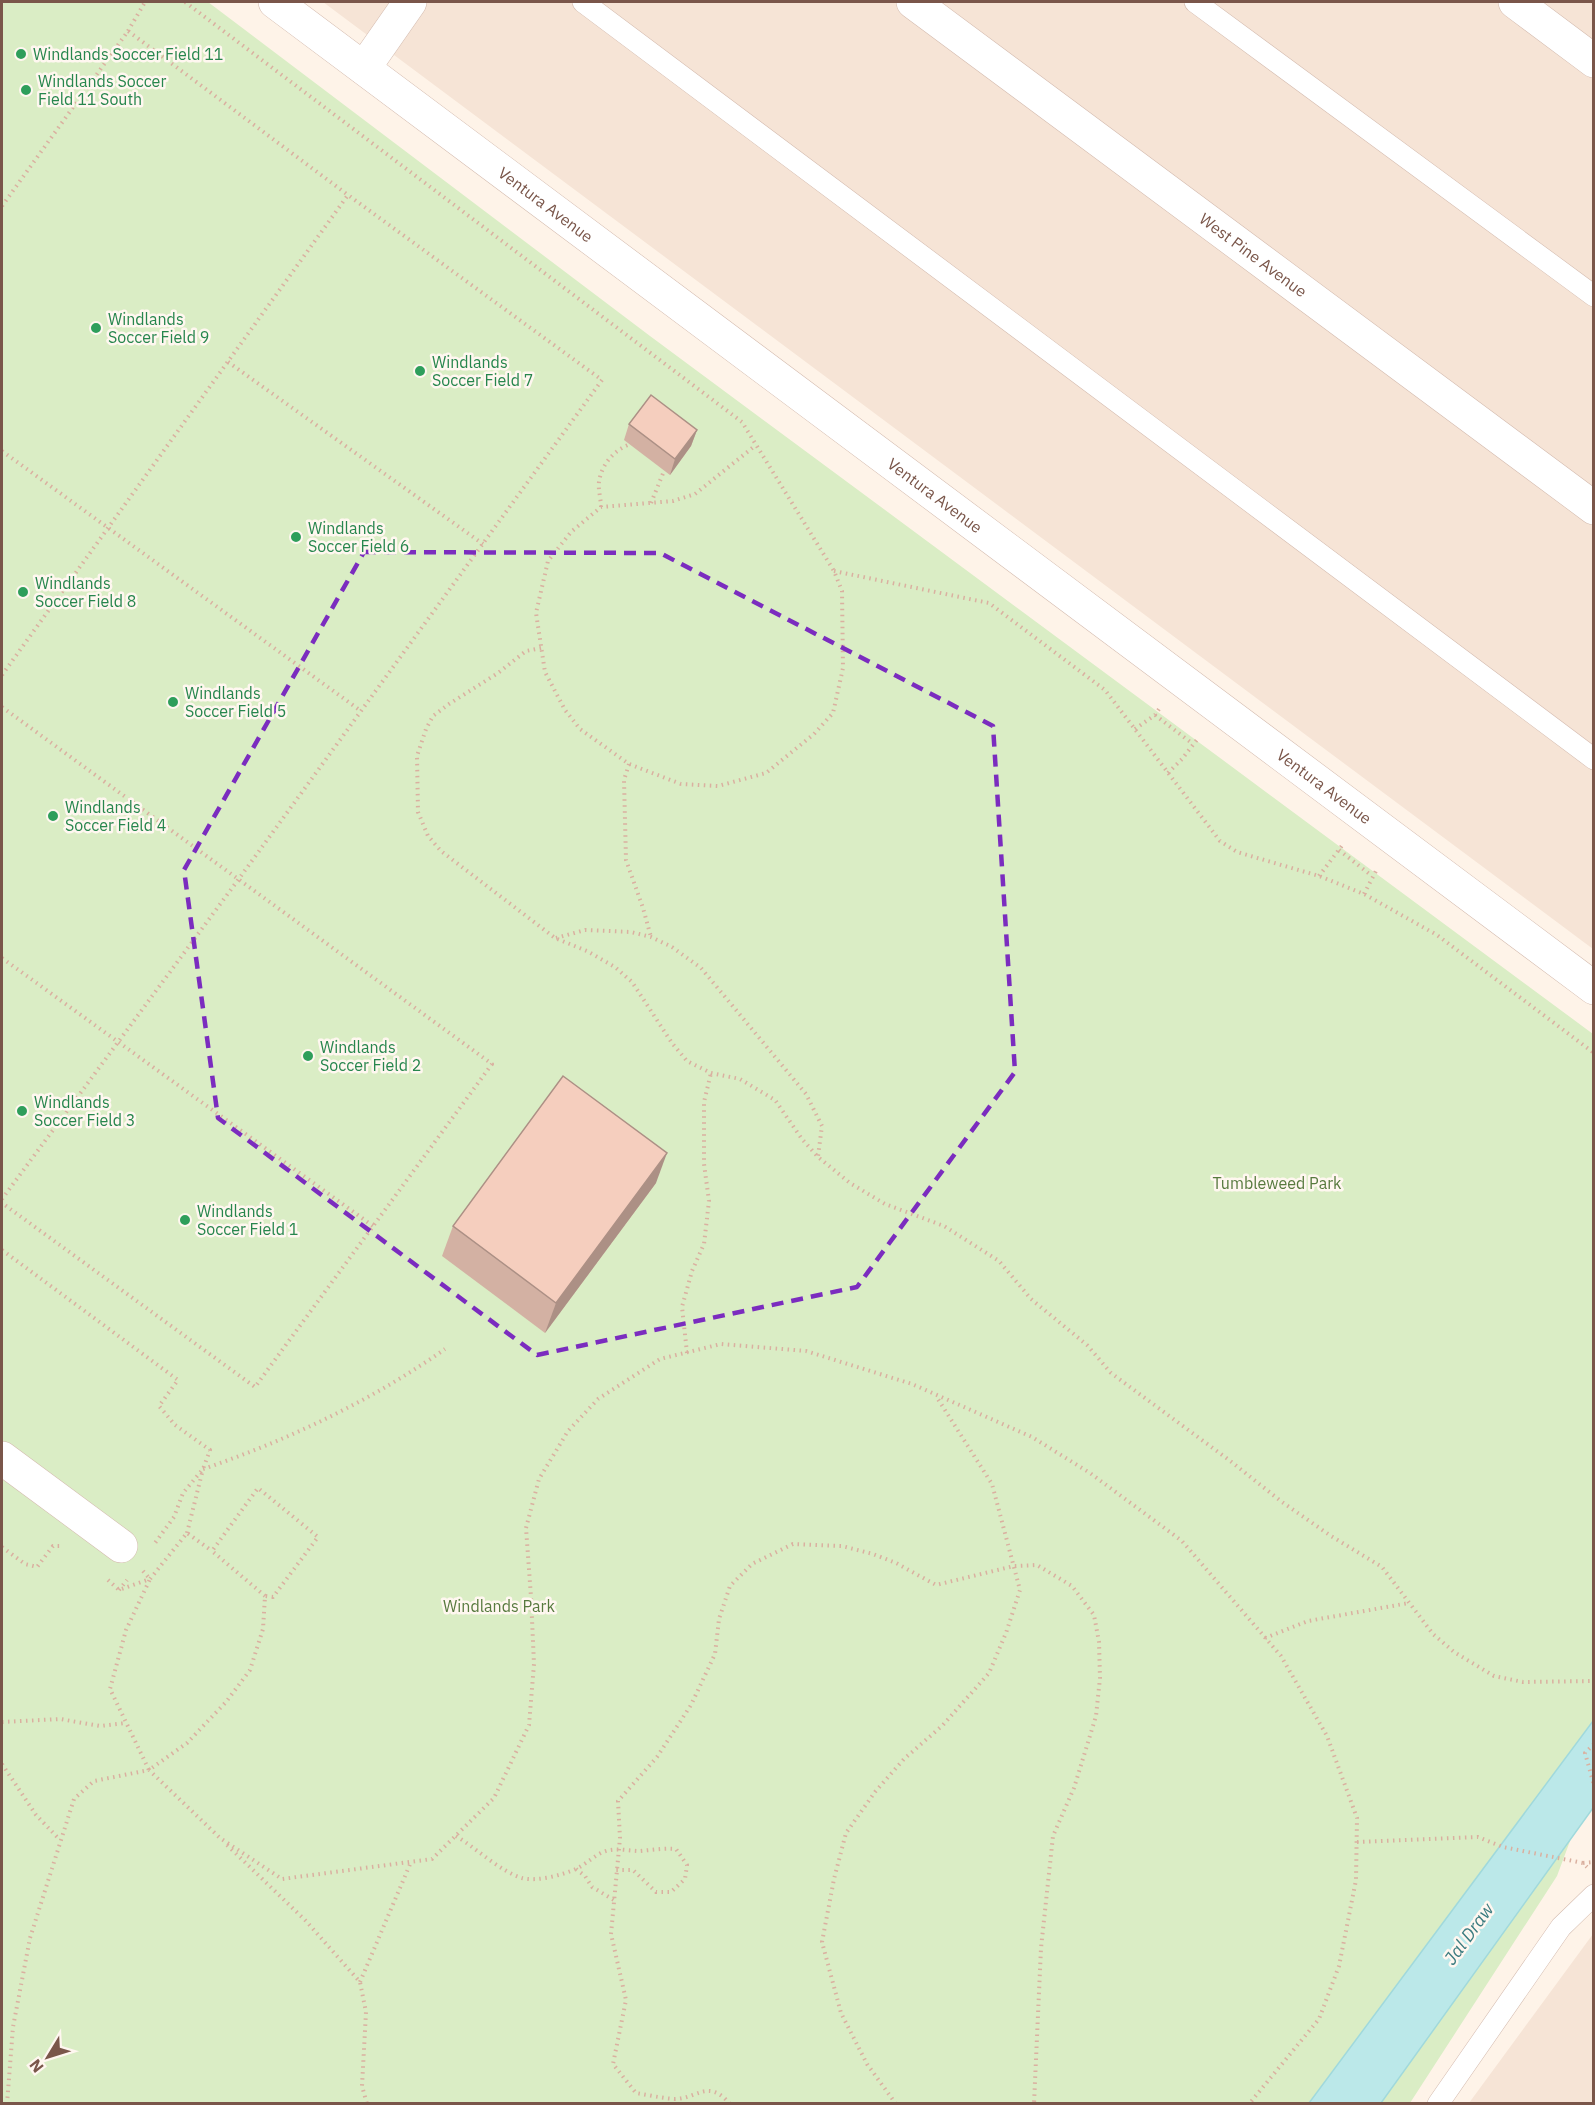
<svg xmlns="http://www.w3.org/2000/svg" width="1595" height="2105" font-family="'IBM Plex Sans',sans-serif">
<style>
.residential{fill:#f6e4d6}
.green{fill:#daedc5}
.water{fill:#bbe8e9;stroke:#a0d9dc;stroke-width:1.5}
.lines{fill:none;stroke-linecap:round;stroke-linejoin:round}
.lane-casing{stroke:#d4bbaf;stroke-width:22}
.street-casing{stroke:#d4bbaf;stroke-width:34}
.path{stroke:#dab0a0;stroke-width:4;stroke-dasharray:1.5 4.5;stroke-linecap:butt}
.lane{stroke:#fff;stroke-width:21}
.street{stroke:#fff;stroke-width:33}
.wall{fill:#d3b1a3}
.shaded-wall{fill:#ac9085}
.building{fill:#f5cebe;stroke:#ac9085;stroke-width:1.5}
.marked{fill:none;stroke:#7b2cbf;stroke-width:4.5;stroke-dasharray:12 8;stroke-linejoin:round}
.leisure-dot{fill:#2e9e5b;stroke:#fff7f0;stroke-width:2}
.labels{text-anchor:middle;stroke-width:5;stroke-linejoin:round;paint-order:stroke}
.leisure-label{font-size:16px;fill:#27864d;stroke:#fff7f0;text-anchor:start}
.street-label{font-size:16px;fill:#7a564a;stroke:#fff7f0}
.park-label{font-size:16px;fill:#577a3e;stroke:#fff7f0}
.water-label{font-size:18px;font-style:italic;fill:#3c7c80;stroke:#fff7f0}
</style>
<rect width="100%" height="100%" fill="#fef3e8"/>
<!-- residential -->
<g class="residential">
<polygon points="323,2 1593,2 1593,949"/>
<polygon points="1593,1934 1593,2103 1469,2103"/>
</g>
<!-- green -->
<polygon class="green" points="2,2 208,2 650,336 1593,1034 1593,1789 1586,1798 1557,1876 1410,2103 2,2104"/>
<!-- water -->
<polygon class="water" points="1593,1721 1593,1808 1381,2103 1309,2103"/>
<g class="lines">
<!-- lane casing -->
<g class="lane-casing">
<g id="lane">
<polyline points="583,2 1594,759"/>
<polyline points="1195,2 1594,296"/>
<polyline points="1438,2104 1561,1927 1594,1895"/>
</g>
</g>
<!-- street casing -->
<g class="street-casing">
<g id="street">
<path id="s1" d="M275,2L1594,988"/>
<path id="s2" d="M913,2L1594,508"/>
<polyline points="1515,2 1594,61"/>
<polyline points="364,68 410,2"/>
<polyline points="2,1458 121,1546"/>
</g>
</g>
<!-- path -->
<g class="path">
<polyline points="185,2 742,422 834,571 842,591 843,668 833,713 814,734 766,773 718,786 681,784 629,764 580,729 565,710 545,672 536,613 548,561 571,532 601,507 673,501 695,494 756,445"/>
<polyline points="128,31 145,2"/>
<polyline points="2,206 128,31 348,195"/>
<polyline points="228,362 483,544"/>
<polyline points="2,451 361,711"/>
<polyline points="651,503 664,471"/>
<path d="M601,507C601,499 598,490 599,482C601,466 613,451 628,445"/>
<polyline points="834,571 989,603 1105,690 1220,841 1237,852 1319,876 1364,894 1437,935 1594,1053"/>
<polyline points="541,648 526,651 498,673 449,704 433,716 426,729 417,756 418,812 428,836 441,851 555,938 587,951 615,967 632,982 672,1043 687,1061 711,1073 740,1079 775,1100 802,1139 818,1157 850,1183 885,1204 944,1226 999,1261 1031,1299 1087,1345 1111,1373 1229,1460 1282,1502 1331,1536 1382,1567 1433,1634 1454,1652 1494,1676 1523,1682 1594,1681"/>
<polyline points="2,675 348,195 602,380 238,880 2,1199"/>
<polyline points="2,707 492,1064 255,1387 2,1203"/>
<polyline points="1155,715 1193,744"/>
<polyline points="1135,729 1155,715 1161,706"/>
<polyline points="629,764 624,780 626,860 643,908 651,937"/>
<polyline points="1168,773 1182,759 1199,737"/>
<polyline points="1339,850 1372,876"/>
<polyline points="1319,876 1344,843"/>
<polyline points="1364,894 1377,869"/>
<polyline points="556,938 585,930 631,932 651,937 672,947 701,968 806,1094 822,1126 818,1156"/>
<polyline points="2,958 373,1226"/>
<polyline points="2,1250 178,1380 159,1406 175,1425 210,1450 203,1469 183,1493 174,1517 155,1543"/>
<polyline points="687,1353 682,1307 692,1271 704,1244 709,1201 704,1164 704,1102 711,1073"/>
<path d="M187,1533L203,1469C288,1440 371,1401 445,1349"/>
<polyline points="2,1547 25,1564 37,1567 53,1546 61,1546"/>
<polyline points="143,1571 150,1579 126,1630 110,1689 149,1770 187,1743 226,1702 250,1670 263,1629 265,1596 273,1597 318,1537 258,1488 212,1551 265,1596"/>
<polyline points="108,1580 119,1590 150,1579 187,1533 212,1551"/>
<polyline points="119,1590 127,1580"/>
<polyline points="1265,1638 1308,1621 1409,1603"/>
<polyline points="2,1722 60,1719 100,1726 126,1723"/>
<polyline points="1594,1744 1585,1753 1594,1785"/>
<polyline points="2,1764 36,1815 60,1840"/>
<path d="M456,1836C476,1848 501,1872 522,1878C537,1882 562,1875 576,1869C586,1864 594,1856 603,1852C615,1847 628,1851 640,1851C652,1850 663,1848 676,1849L687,1865L685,1879L671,1892H656L633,1870H616"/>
<polyline points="1357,1842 1478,1837 1503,1847 1583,1863 1587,1867"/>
<polyline points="227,1845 306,1921 360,1982 366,2012 362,2086 367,2104"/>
<polyline points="1583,1863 1594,1862"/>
<polyline points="576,1869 585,1876 592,1887 614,1900"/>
<polyline points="360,1982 411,1862"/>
<polyline points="7,2104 13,2027 30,1938 74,1799 94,1781 149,1770 220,1838 282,1879 432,1859 494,1798 529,1725 534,1664 531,1597 526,1528 539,1479 568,1431 598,1399 660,1359 721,1344 806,1351 912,1384 1032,1437 1090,1473 1182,1541 1281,1656 1327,1736 1357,1818 1356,1880 1339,1966 1319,2019 1249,2104"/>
<path d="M730,2104C708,2078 697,2099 674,2099C661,2098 648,2095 636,2093L613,2064L626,2000L611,1934L620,1838L618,1801L657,1757L691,1705L715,1654L719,1619L730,1586L752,1564L793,1544L842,1546L873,1554L896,1563L936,1585L1014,1566L1037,1565L1072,1586L1094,1615L1099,1642L1100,1678L1096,1716L1074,1788L1053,1836L1041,1948L1034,2104"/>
<polyline points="896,2104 867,2064 841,2013 822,1942 834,1879 846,1833 875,1792 904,1759 943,1725 989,1673 1006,1633 1020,1590 992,1484 936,1396"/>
</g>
<!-- lane -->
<use href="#lane" class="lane"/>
<!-- street -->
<use href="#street" class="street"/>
</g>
<!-- wall -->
<g class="wall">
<polygon points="629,424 697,430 691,446 670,475 624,440"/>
<polygon points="656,1183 545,1333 442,1256 453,1226"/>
</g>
<!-- shaded-wall -->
<g class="shaded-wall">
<polygon points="697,430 691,446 670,475 675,459"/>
<polygon points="667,1153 656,1183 545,1333 556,1303"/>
</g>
<!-- building -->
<g class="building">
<polygon points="651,395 697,430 675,459 629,424"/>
<polygon points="563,1076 667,1153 556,1303 453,1226"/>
</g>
<!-- marked area -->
<path class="marked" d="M364,552L660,553L993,726L1015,1072L857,1287L537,1355L218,1118L184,870Z"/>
<!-- markers -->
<g class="leisure-dot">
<circle cx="21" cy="54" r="6"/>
<circle cx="26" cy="90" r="6"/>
<circle cx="96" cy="328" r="6"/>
<circle cx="420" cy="371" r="6"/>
<circle cx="296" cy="537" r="6"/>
<circle cx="23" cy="592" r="6"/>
<circle cx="173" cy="702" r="6"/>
<circle cx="53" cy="816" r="6"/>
<circle cx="308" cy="1056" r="6"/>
<circle cx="22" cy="1111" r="6"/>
<circle cx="185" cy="1220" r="6"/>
</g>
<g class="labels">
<!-- leisure labels -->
<g class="leisure-label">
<text x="33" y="60">Windlands Soccer Field 11</text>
<text x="38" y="87">Windlands Soccer<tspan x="38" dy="18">Field 11 South</tspan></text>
<text x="108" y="325">Windlands<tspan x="108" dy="18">Soccer Field 9</tspan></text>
<text x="432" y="368">Windlands<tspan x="432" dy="18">Soccer Field 7</tspan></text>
<text x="308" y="534">Windlands<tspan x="308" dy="18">Soccer Field 6</tspan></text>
<text x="35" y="589">Windlands<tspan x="35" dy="18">Soccer Field 8</tspan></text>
<text x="185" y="699">Windlands<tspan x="185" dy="18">Soccer Field 5</tspan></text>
<text x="65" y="813">Windlands<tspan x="65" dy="18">Soccer Field 4</tspan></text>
<text x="320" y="1053">Windlands<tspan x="320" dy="18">Soccer Field 2</tspan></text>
<text x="34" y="1108">Windlands<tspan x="34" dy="18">Soccer Field 3</tspan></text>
<text x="197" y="1217">Windlands<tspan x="197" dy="18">Soccer Field 1</tspan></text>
</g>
<!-- street labels -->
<g class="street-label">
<text dy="6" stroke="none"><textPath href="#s1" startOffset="338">Ventura Avenue</textPath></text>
<text dy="6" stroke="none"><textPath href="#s2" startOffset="424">West Pine Avenue</textPath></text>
<text dy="6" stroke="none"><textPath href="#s1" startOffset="824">Ventura Avenue</textPath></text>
<text dy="6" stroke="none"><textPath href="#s1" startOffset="1310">Ventura Avenue</textPath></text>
</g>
<!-- park labels -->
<g class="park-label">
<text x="1277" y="1189">Tumbleweed Park</text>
<text x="499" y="1612">Windlands Park</text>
</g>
<!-- water labels -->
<g class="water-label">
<text transform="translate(1469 1934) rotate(-54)" y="6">Jal Draw</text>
</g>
</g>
<!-- border -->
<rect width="1595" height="2105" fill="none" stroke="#7a564a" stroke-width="6"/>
<!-- north arrow -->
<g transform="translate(48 2057) rotate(232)" stroke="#fff7f0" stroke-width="4.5" paint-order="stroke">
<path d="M0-4.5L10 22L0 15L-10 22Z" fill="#7a564a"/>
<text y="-9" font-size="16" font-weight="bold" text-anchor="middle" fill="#7a564a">N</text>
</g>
</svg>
